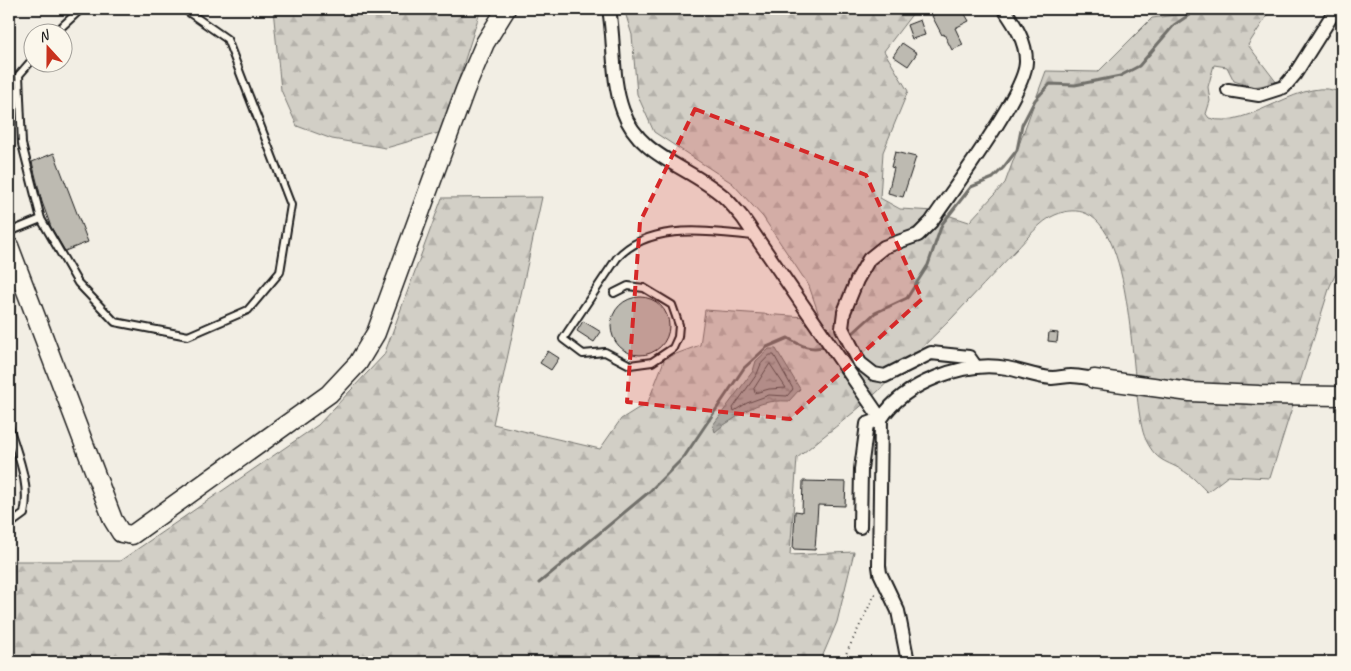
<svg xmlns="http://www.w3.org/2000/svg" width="1351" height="671" font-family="Caveat,sans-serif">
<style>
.forest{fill:url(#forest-firs);stroke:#777671}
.water{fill:url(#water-ripples);stroke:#716f6b}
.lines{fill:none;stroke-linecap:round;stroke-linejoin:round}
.shore{stroke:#545351;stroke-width:1}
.stream{stroke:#716f6b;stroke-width:3}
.building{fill:#bdbab1;stroke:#1c1c1c}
.lane-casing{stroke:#1c1c1c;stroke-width:10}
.street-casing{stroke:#1c1c1c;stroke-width:16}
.secondary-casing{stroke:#1c1c1c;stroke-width:21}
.path{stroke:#1c1c1c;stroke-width:2;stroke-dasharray:1 4;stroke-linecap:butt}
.lane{stroke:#fbf7ec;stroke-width:6}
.street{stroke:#fbf7ec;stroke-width:12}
.secondary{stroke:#fbf7ec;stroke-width:18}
.marked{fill:#d62828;fill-opacity:0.2;stroke:#d62828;stroke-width:4;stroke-dasharray:10 6;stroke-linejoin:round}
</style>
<defs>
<pattern id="forest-firs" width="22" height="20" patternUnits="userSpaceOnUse" patternTransform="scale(1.25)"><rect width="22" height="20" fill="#d2cfc6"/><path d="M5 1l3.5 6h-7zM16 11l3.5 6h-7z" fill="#b4b1aa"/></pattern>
<pattern id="water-ripples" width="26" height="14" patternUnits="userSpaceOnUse" patternTransform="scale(1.25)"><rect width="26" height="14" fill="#a9a6a0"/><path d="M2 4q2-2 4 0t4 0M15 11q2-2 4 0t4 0" fill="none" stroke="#898682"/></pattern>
</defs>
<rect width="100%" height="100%" fill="#f2eee4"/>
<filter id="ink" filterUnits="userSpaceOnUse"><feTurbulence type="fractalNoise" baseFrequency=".02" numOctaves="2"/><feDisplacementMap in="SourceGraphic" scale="10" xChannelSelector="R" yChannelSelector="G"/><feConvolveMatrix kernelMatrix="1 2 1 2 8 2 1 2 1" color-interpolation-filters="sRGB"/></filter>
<g filter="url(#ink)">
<!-- forest -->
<g class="forest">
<polygon points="273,9 481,9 442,132 386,148 332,139 297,126 281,90"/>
<path d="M624,9H913V13L884,51L908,91L883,152L880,198L900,209L935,211L969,222L1005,183L1046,71L1098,72L1152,18L1200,12L1203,9H1269L1265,19L1248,45L1277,83L1253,87L1234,81L1227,67L1214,65L1208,87L1210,101L1206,114L1209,118C1248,132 1307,71 1342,94V261L1330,286L1270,478L1228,476L1207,492C1201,486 1195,479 1188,474C1169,460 1158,465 1146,440C1126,400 1143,178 1055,215C1040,221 1027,239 1016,250C994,273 973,296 951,319C925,344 900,371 873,396C849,417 822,437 797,458L790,555L854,552L837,622L820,662H9V561H120L318,425L384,355L442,198L542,197L493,424L600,449L621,419L648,402L665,358L700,345L705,310L820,318L809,286L763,217L732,183L654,132L637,94L632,35Z"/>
</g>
<!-- water -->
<path class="water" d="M769,349H776L800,389L789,401C768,400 755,404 738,416C730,422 722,425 715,432L713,425L753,371L756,361Z"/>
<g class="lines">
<!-- shore -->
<g class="shore">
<polygon points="770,355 774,355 793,389 787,396 769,395 747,403 734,411 733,408 757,374 761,364"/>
<polygon points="770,364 786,388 769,389 755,393 754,389"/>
</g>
<!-- stream -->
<g class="stream">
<polyline points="853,333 875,313 907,298 928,265 942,224 971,187 993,178 1003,168 1017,150 1022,125 1035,100 1050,84 1075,85 1120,76 1139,66 1174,25 1198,9"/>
<path d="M539,583L649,492L684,457L744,368L767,347L788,338C801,346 811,351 826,346"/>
</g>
</g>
<!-- building -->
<g class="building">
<polygon points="945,9 962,9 969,21 955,28 963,45 952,50 944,34 942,35 932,16"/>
<polygon points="920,20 925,35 912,39 907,25"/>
<polygon points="902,43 917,53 908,66 893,56"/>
<polygon points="895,152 916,157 903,197 888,193 894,168 891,167"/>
<polygon points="54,153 88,242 65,251 51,227 42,202 32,162"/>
<circle cx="640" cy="326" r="29"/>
<polygon points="583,321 601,332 594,342 577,331"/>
<polygon points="1049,332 1058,333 1057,342 1048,341"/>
<polygon points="548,351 559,358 551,370 540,363"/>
<polygon points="803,481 846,482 845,506 818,505 815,550 793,549 795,511 802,512"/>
</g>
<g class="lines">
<!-- lane casing -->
<g class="lane-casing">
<g id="lane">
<polyline points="56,32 81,9"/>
<polyline points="32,60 19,75 22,144 41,219"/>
<polyline points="9,232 41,219 78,283 115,322 188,336 248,310 280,272 291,205 227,39 184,9"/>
<path d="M614,293L628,286L644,288L672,305L679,325L678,337L673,348L652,362L630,365L605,352L583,354L563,339L617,258C651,221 710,232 754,236"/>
<path d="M9,426C17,454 31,484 24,514L9,525"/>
</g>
</g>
<!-- street casing -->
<g class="street-casing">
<g id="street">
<path d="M609,9C615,42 611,79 623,111C639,157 689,166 723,196C730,202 737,211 743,218L881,419"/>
<polyline points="1228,90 1259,95 1284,87 1295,74 1336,9"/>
<path d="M976,367L969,357L931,353L885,376L874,374L860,363L842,328L844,312L857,280L869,259L884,247L918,235L931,222C951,192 1027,91 1026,61C1026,41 1015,25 1004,9"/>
<polyline points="860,527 861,469 867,424 881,419"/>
<path d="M908,662L898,611L880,573L879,566L881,419C904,383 965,360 1007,368C1022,371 1037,377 1052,378C1059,378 1065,376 1071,376C1079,376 1087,378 1094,379"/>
</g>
</g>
<!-- secondary casing -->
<g class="secondary-casing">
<g id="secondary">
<polyline points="9,246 113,520 121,533 132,535 329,394 358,363 376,333 465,90 485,43 506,9"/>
<polyline points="1094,379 1190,392 1259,395 1342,396"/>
</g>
</g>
<!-- path -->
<polyline class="path" points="842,662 876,592"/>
<!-- lane -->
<use href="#lane" class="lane"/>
<!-- street -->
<use href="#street" class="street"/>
<!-- secondary -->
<use href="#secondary" class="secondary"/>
</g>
</g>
<!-- marked area -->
<path class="marked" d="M695,109L866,175L922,299L790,419L627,402L640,222Z"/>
<!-- margin -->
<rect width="1351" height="671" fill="none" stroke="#fbf7ec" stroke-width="30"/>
<rect x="15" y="15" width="1321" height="641" fill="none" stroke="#1c1c1c" stroke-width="2" filter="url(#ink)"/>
<!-- north arrow -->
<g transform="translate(48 48) rotate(339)"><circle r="24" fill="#fbf7ec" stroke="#a29f99"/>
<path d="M0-4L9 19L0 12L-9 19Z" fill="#c8321e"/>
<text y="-8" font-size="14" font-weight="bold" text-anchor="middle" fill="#1c1c1c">N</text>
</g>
</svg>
